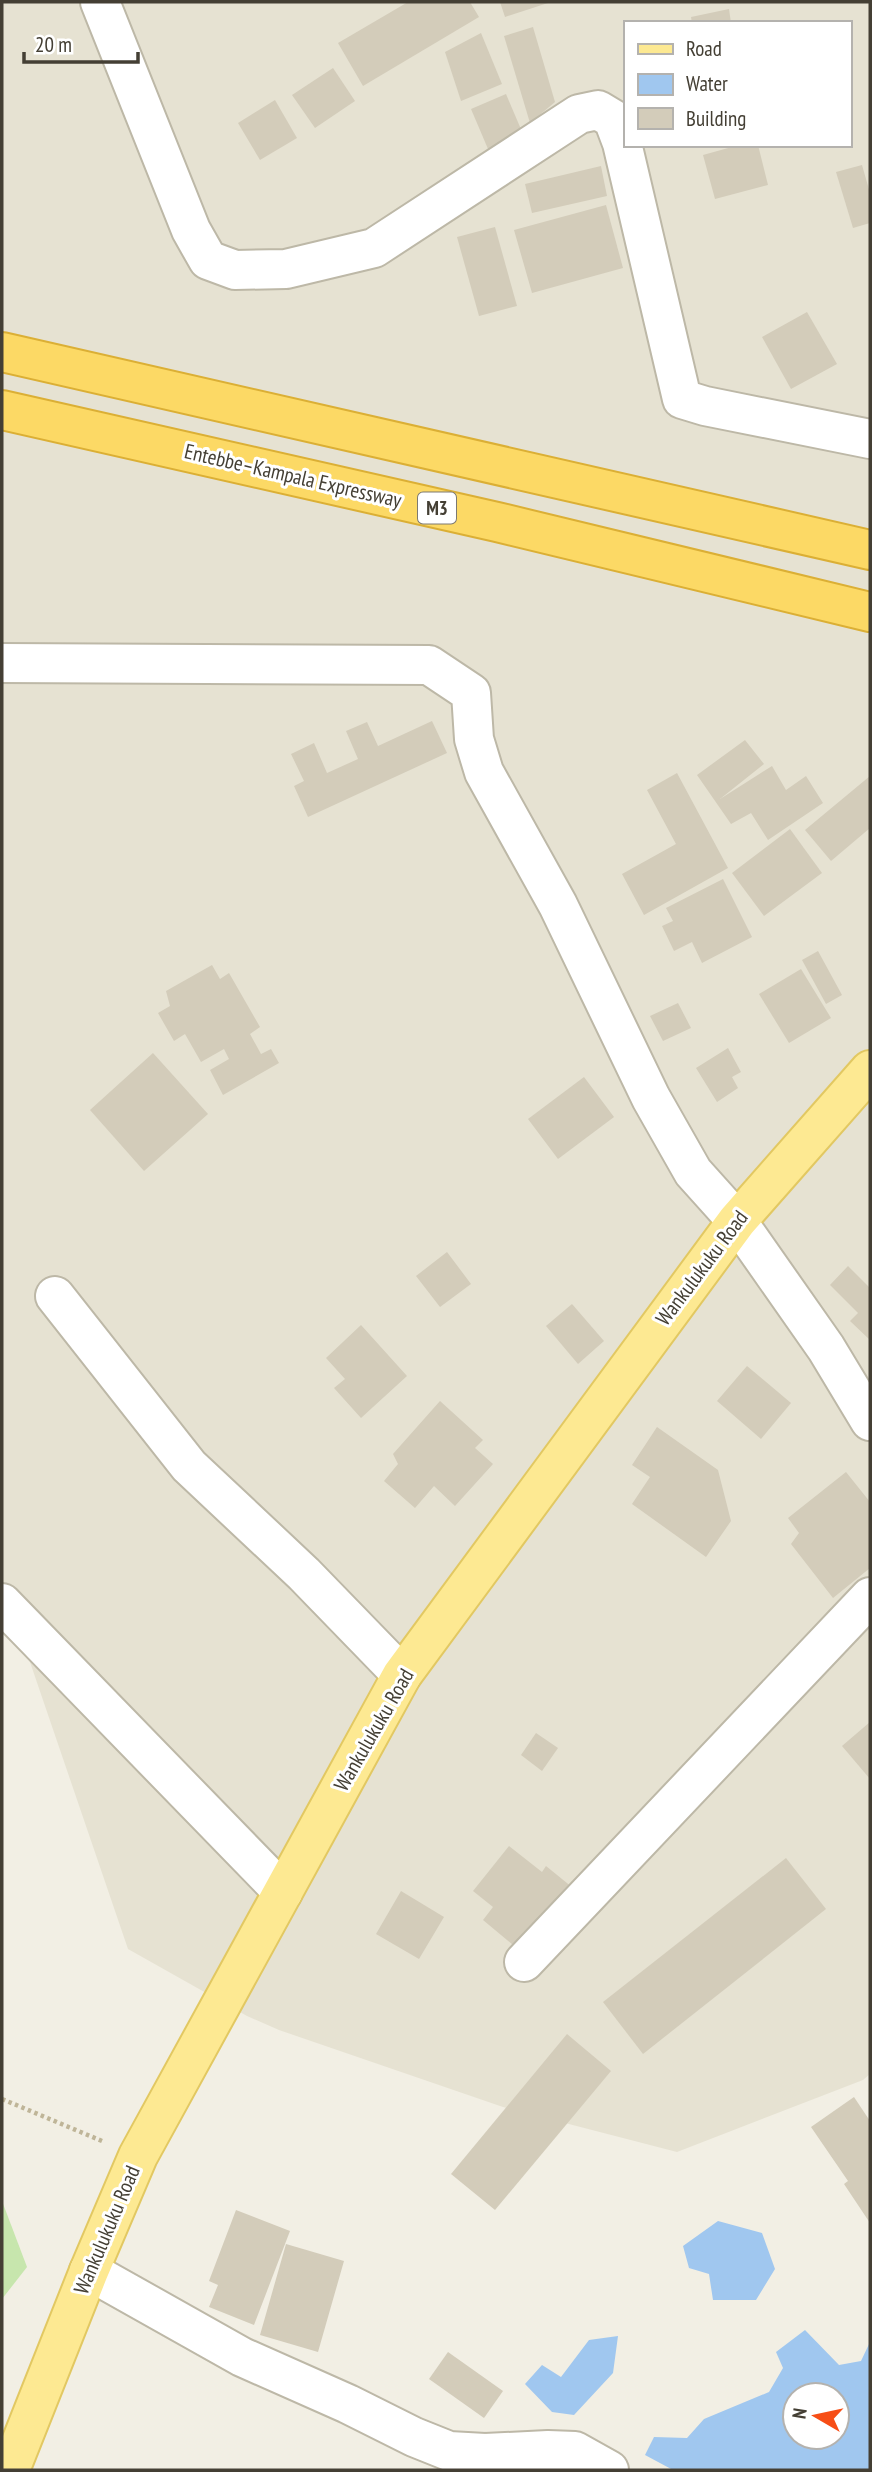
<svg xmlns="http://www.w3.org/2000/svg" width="872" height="2472" font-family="'PT Sans Narrow',sans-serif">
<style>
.residential{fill:#e6e2d2;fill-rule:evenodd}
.green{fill:#c7e6ad}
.water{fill:#a0c7ef;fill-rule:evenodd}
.building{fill:#d3ccba}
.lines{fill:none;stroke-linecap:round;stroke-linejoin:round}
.minor-casing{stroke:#bdb8a7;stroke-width:42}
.major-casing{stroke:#e2c862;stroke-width:42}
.highway-casing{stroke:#dbaf35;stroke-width:42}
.path{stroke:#bfb598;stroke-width:4.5;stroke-dasharray:3.5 3.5;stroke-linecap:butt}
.minor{stroke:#fff;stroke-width:38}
.major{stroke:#fde992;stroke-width:38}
.highway{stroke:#fcd965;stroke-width:38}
.labels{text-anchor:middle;stroke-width:6;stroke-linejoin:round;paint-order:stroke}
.shield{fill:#fff;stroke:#7c7971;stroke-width:2}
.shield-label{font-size:19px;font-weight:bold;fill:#443f34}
.street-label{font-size:21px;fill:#443f34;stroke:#fff}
</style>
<rect width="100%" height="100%" fill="#f2efe4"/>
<!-- residential -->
<path class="residential" d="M2,2H870V2074L863,2080L677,2152L503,2107L279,2030L247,2016L128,1949L2,1580ZM625,23H849V145H625Z"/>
<!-- green -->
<polygon class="green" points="2,2201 27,2267 2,2299"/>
<!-- water -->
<g class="water">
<polygon points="718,2221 762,2233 775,2269 756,2300 713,2300 709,2274 689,2268 683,2246"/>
<path d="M805,2330L839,2365L861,2361L870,2342V2470H673L645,2455L654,2437L687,2438L704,2419L769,2392L783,2368L776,2352ZM795,2395H837V2437H795Z"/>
<polygon points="618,2336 613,2373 574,2415 552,2412 525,2384 542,2365 561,2377 589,2340"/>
</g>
<!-- building -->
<g class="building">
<polygon points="408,2 470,2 479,17 363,86 338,43"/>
<polygon points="500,2 551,2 505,17"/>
<polygon points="729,9 731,23 692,23 691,17"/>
<polygon points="533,27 555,102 530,123 504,36"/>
<polygon points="481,33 502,84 461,101 445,52"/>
<polygon points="333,68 355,101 315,128 292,95"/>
<polygon points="506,94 526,141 491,156 471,109"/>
<polygon points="275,100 297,138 260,160 238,123"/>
<polygon points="739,145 758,145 768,185 715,199 703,155"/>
<polygon points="862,165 870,193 870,223 853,228 836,172"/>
<polygon points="601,166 607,196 532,213 525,184"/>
<polygon points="606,205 623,268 532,293 514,230"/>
<polygon points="495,227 517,306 479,316 457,237"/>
<polygon points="807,312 837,364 791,389 762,337"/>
<polygon points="432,721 447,753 308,817 294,786 304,781 291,754 314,743 327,773 358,759 346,731 367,722 378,746"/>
<polygon points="745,740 764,764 720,799 772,766 786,790 806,776 823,803 768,840 751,813 731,824 697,775"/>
<polygon points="677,773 728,868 644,915 622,874 676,844 647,790"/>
<polygon points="870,776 870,828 831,861 805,830"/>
<polygon points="790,829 822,873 764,916 732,873"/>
<polygon points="723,879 752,937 702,963 692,942 674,951 662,926 673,921 666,908"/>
<polygon points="818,951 842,995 826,1004 802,960"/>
<polygon points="212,965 220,979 229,973 260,1027 250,1034 261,1054 271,1049 279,1063 223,1095 210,1070 229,1059 224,1049 201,1062 185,1034 174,1041 158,1013 170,1006 166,991"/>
<polygon points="801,969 831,1018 789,1043 759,994"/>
<polygon points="678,1003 691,1028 663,1041 650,1016"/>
<polygon points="728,1048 741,1072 732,1077 738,1088 717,1102 696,1068"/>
<polygon points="153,1053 208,1114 144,1171 90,1110"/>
<polygon points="584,1077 614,1117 558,1159 528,1119"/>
<polygon points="447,1252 471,1284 440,1307 416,1276"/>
<polygon points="848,1266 870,1288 870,1340 850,1321 858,1313 830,1285"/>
<polygon points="572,1304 604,1341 578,1364 546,1326"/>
<polygon points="361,1325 407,1376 361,1418 334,1388 345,1379 326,1358"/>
<polygon points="747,1366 791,1403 761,1439 717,1401"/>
<polygon points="440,1401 483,1440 475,1448 493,1464 455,1506 434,1486 415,1508 384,1481 398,1464 393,1454"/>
<polygon points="657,1427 718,1470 731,1521 706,1557 632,1504 650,1477 632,1465"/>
<polygon points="846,1472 870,1502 870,1568 833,1598 791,1544 799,1533 788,1518"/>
<polygon points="870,1722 870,1779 842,1746"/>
<polygon points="536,1733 558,1748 542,1771 521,1755"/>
<polygon points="509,1846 542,1872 546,1866 578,1892 537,1943 524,1932 513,1945 483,1920 493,1907 473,1891"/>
<polygon points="786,1858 826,1909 643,2054 603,2002"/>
<polygon points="401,1891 444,1917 419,1959 376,1934"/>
<polygon points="567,2034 611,2071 495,2210 451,2174"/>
<polygon points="854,2097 870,2121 870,2223 844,2184 848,2181 811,2127"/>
<polygon points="236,2210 290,2231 254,2325 209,2307 218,2285 209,2281"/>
<polygon points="286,2244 344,2261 318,2352 260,2335"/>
<polygon points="448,2352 503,2391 484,2418 429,2379"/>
</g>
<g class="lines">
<!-- minor casing -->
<g class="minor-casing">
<g id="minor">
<polyline points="100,2 191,230 208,260 235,270 286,269 374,248 579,114 598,110 613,119 622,143 682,399 705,406 870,439"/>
<polyline points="2,663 429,665 471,693 474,739 484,772 558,905 651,1098 693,1172 737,1221 826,1348 870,1421"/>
<polyline points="55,1296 189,1466 304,1574 402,1675"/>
<polyline points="2,1603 283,1892"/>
<polyline points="524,1962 870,1597"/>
<polyline points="89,2271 242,2357 348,2404 414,2437 449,2451 485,2453 548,2450 575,2451 609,2470"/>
</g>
</g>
<!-- major casing -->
<g class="major-casing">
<polyline id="major" points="10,2470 89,2271 138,2156 402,1675 737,1221 870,1070"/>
</g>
<!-- highway casing -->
<g class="highway-casing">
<g id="highway">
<polyline points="2,352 870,550"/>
<polyline points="2,410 497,522 870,612"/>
</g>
</g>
<!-- path -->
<polyline class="path" points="2,2099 102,2141"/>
<!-- minor -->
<use href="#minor" class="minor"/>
<!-- major -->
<use href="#major" class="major"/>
<!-- highway -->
<use href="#highway" class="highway"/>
</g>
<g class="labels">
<!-- shield labels -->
<rect class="shield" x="418" y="492.5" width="38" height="31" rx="5"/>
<g class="shield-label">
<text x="437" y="515">M3</text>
</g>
<!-- street labels -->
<g class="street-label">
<text transform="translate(293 476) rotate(13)" y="7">Entebbe–Kampala Expressway</text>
<text transform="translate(702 1268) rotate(-53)" y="7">Wankulukuku Road</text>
<text transform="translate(374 1730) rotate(-60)" y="7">Wankulukuku Road</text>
<text transform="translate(107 2230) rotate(-67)" y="7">Wankulukuku Road</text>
</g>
</g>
<!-- border -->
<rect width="872" height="2472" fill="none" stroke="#443f34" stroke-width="7"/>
<!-- legend -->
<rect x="624" y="21" width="228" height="126" fill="#ffffff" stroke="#b4b2ae" stroke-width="2"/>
<rect x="638" y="44" width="35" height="10" fill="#fde992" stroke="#b4b2ae" stroke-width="2"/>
<text x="686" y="56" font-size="21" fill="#443f34">Road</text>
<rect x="638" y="74" width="35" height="21" fill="#a0c7ef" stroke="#b4b2ae" stroke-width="2"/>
<text x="686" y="91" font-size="21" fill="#443f34">Water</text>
<rect x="638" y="108" width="35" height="21" fill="#d3ccba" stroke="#b4b2ae" stroke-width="2"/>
<text x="686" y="126" font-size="21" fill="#443f34">Building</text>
<!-- north arrow -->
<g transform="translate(816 2416) rotate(279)"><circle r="33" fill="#ffffff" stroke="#b4b2ae" stroke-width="2"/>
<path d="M0-5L12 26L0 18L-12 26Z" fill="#f74e16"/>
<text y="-10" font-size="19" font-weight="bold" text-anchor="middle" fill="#443f34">N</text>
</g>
<!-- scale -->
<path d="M24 52v10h114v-10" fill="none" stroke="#443f34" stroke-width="3.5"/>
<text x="35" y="52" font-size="21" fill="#443f34" stroke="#ffffff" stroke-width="5" paint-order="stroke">20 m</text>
</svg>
